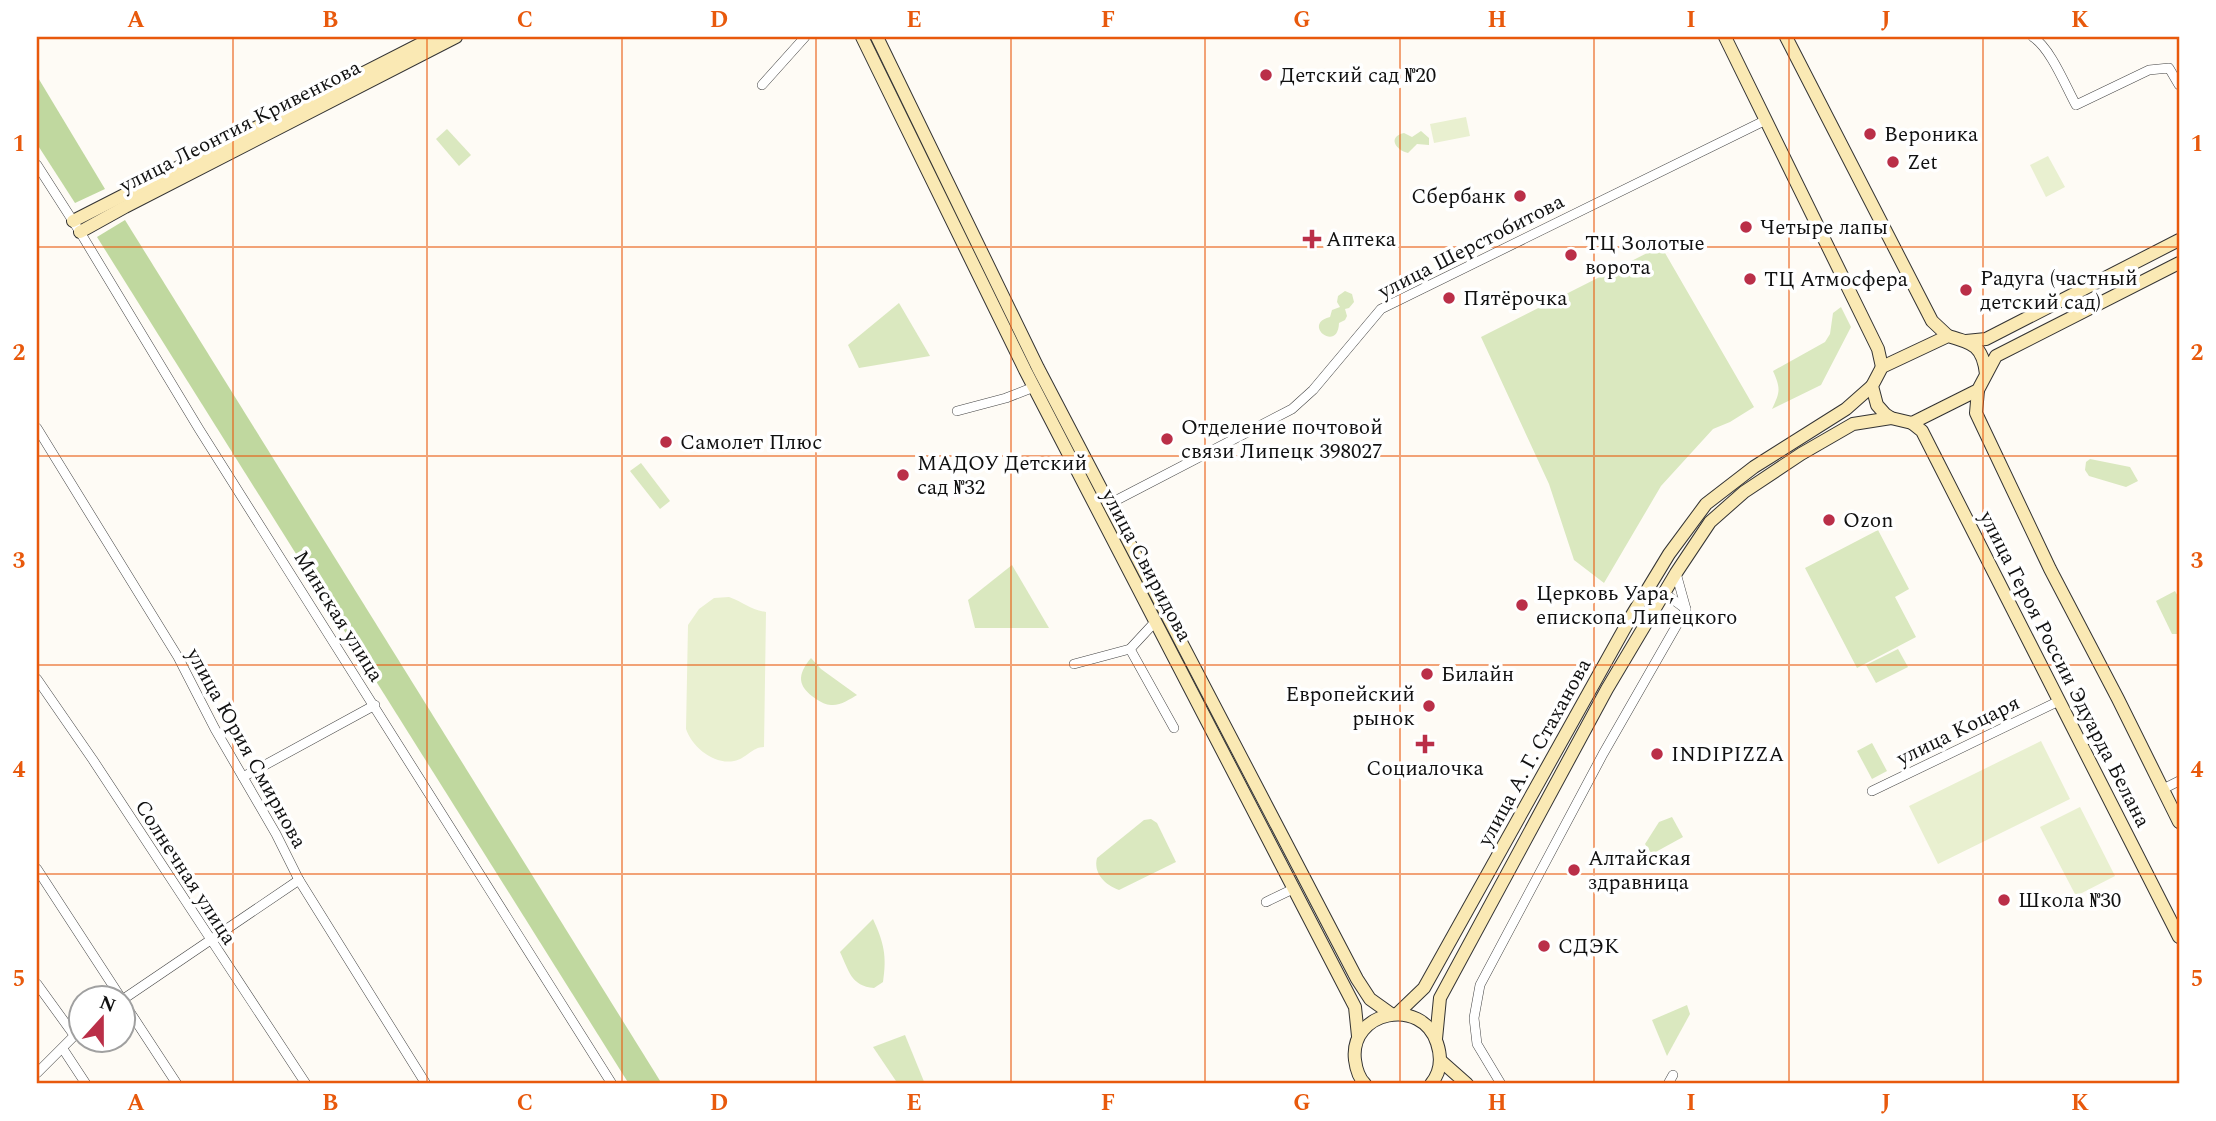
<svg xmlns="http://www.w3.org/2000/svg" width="2216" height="1121" font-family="Spectral,serif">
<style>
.green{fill:#dae8bf}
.forest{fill:#c0d89f}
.pitch{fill:#e9f0d0}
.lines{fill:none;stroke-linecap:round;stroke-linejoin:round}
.street-casing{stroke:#444;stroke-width:10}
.secondary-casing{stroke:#333;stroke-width:14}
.street{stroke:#fff;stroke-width:9}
.secondary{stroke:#fae9b4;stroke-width:12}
.grid{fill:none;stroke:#e8590c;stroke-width:2;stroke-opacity:0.55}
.poi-dot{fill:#ba2f48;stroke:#fff;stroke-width:2.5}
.labels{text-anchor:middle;stroke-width:7;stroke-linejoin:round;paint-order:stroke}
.poi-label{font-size:21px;fill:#111;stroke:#fff;text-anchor:start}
.street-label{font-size:21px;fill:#111;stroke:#fff}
.neatline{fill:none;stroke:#e8590c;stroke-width:2.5}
.grid-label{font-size:23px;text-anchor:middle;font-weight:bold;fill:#e8590c}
</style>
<rect width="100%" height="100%" fill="#fefbf5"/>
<!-- green -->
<g class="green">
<polygon points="447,129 471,155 459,166 436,139"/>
<path d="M1421,131L1429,138V145L1417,144L1408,153C1396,150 1387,137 1404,133L1412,137Z"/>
<polygon points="1661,246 1754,407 1730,422 1713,429 1661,486 1604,583 1574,560 1549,484 1481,337"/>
<path d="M1345,291L1352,294L1354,302L1349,308L1345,309L1347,316L1345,320L1339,323C1338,354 1301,324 1330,317L1332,310L1340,307L1337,302L1338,296Z"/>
<polygon points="899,303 930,356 859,368 848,345"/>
<path d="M1841,307L1851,327L1821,385L1772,409C1780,392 1781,389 1773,371L1825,342L1830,334L1833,313Z"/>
<polygon points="2090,459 2130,467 2138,481 2126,487 2089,476 2085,470 2086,462"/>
<polygon points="641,463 670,501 660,509 630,471"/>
<polygon points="1878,530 1909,589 1895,597 1916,637 1857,668 1805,568"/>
<polygon points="1012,565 1049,628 975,628 968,600"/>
<polygon points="2175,591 2179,598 2179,630 2177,634 2172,634 2156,601"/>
<polygon points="1898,649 1908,667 1876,683 1866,665"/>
<path d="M811,658L821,669L857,695C850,699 840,706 831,705C826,705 821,702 816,699C797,686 797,675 811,658Z"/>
<polygon points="1872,743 1887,771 1872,779 1857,751"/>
<polygon points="1672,817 1683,837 1652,854 1645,844 1659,822"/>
<path d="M1151,819L1157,823L1176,862L1119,890C1105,885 1093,873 1097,858L1144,820Z"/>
<path d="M873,919C884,943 887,956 883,982L874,988C851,986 849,971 840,952Z"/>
<polygon points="1687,1005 1690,1014 1667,1056 1652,1020"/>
<polygon points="905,1035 925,1084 898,1084 873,1047"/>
</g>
<!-- forest -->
<g class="forest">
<polygon points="37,76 105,189 75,203 37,144"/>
<polygon points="125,220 662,1084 629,1084 97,237"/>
</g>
<!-- pitch -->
<g class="pitch">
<polygon points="1466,117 1470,136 1434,143 1430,124"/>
<polygon points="2048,156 2065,187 2046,197 2030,165"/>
<path d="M729,597C744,602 750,610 766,612L764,747C752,747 746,759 734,761C714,765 692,747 686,729L688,625L699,609L714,598Z"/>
<polygon points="2041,741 2070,799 1938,864 1909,806"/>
<polygon points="2080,807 2115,876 2076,896 2040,827"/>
</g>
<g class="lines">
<!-- street casing -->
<g class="street-casing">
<g id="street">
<path d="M2033,37C2051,49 2065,85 2076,105L2149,70L2169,68L2179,85"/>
<polyline points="762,85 805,37"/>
<polyline points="37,165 80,232 199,429 612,1084"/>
<polyline points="957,411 1006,398 1034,387"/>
<polyline points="37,428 178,657 215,729 276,834 299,880 426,1084"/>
<polyline points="1111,503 1292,409 1313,390 1381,309 1766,120"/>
<polyline points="1664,593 1686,609"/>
<polyline points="1130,649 1174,728"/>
<polyline points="1074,664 1130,649 1155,622"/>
<polyline points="37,679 93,760 306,1084"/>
<polyline points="243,777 375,705"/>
<polyline points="2163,789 2179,781"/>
<polyline points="1872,791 2059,701"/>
<polyline points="37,869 121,998"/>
<polyline points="1266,902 1293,889"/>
<polyline points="37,984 74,1035"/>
<polyline points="122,1000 299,880"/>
<polyline points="122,1000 177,1084"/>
<polyline points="63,1049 86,1084"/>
<polyline points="37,1073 80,1030"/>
<polyline points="1501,1084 1477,1044 1474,1018 1480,985 1603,754 1686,609 1676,573"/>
<polyline points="1668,1084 1673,1075"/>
</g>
</g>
<!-- secondary casing -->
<g class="secondary-casing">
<g id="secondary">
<polyline points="862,37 1025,370 1355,1007 1358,1036"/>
<polyline points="877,37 1038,368 1357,979 1370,999 1391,1014"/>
<polyline points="1725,37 1878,349 1882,367"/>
<polyline points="1786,37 1932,321 1948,336"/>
<polyline points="73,221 434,37"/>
<polyline points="80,232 125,207 456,37"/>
<polyline points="1966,341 1986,339 2179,240"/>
<path d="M1986,374C1983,346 1973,343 1948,336L1882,367L1872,386L1877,405L1885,414L1891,418L1912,423L1978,390L1996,356L2179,263"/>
<polyline points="1978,390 1976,413 2050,569 2118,699 2179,822"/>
<polyline points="1912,423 1922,431 2179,937"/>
<polyline points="1398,1013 1424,988 1632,615 1669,554 1706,504 1754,467 1846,409 1872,386"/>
<polyline points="1436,1039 1440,998 1607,689 1676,573 1710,522 1744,492 1801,454 1853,424 1891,418"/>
<polyline points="1441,1061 1467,1084"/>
<path d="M1365,1084C1359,1078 1356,1068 1355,1060C1349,1011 1422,996 1437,1043C1442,1058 1441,1072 1431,1084"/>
</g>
</g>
<!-- street -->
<use href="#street" class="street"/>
<!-- secondary -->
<use href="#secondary" class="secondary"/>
</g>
<!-- grid -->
<path class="grid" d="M233,37V1084M427,37V1084M622,37V1084M816,37V1084M1011,37V1084M1205,37V1084M1400,37V1084M1594,37V1084M1789,37V1084M1983,37V1084M37,247H2179M37,456H2179M37,665H2179M37,874H2179"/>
<!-- markers -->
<g class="poi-dot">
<circle cx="1266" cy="75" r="7"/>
<circle cx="1870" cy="134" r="7"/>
<circle cx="1893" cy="162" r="7"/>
<circle cx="1520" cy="196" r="7"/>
<circle cx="1746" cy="227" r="7"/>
<path d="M1308.5 228.5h7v7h7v7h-7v7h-7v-7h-7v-7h7z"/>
<circle cx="1571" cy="255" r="7"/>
<circle cx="1750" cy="279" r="7"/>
<circle cx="1966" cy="290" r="7"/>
<circle cx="1449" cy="298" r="7"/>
<circle cx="1167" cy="439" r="7"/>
<circle cx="666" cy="442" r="7"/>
<circle cx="903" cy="475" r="7"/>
<circle cx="1829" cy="520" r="7"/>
<circle cx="1522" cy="605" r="7"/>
<circle cx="1427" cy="674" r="7"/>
<circle cx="1429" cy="706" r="7"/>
<path d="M1421.5 733.5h7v7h7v7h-7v7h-7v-7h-7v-7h7z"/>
<circle cx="1657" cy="754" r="7"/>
<circle cx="1574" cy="870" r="7"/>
<circle cx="2004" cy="900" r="7"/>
<circle cx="1544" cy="946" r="7"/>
</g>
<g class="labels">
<!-- poi labels -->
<g class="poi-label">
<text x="1280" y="82">Детский сад №20</text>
<text x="1884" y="141">Вероника</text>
<text x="1907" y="169">Zet</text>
<text x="1506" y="203" text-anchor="end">Сбербанк</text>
<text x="1760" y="234">Четыре лапы</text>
<text x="1326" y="246">Аптека</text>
<text x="1585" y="250">ТЦ Золотые<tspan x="1585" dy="24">ворота</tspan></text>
<text x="1980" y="285">Радуга (частный<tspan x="1980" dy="24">детский сад)</tspan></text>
<text x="1764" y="286">ТЦ Атмосфера</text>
<text x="1463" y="305">Пятёрочка</text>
<text x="1181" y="434">Отделение почтовой<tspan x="1181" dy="24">связи Липецк 398027</tspan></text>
<text x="680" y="449">Самолет Плюс</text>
<text x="917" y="470">МАДОУ Детский<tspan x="917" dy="24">сад №32</tspan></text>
<text x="1843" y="527">Ozon</text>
<text x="1536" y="600">Церковь Уара,<tspan x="1536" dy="24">епископа Липецкого</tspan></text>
<text x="1441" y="681">Билайн</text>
<text x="1415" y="701" text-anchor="end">Европейский<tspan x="1415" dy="24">рынок</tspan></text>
<text x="1671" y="761">INDIPIZZA</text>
<text x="1425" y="775" text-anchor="middle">Социалочка</text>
<text x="1588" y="865">Алтайская<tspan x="1588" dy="24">здравница</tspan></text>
<text x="2018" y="907">Школа №30</text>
<text x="1558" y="953">СДЭК</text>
</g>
<!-- street labels -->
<g class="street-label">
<text transform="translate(240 126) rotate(-27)" y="7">улица Леонтия Кривенкова</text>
<text transform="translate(1471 246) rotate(-27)" y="7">улица Шерстобитова</text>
<text transform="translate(1147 565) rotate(62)" y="7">улица Свиридова</text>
<text transform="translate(339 616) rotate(58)" y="7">Минская улица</text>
<text transform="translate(2065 669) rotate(63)" y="7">улица Героя России Эдуарда Белана</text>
<text transform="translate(1958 730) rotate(-26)" y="7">улица Коцаря</text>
<text transform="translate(247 748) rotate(61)" y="7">улица Юрия Смирнова</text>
<text transform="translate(1534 752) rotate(-61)" y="7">улица А. Г. Стаханова</text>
<text transform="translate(186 872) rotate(57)" y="7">Солнечная улица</text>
</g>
</g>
<!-- border -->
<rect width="2216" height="1121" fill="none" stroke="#ffffff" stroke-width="77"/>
<!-- north arrow -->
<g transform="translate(102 1019) rotate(21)"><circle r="33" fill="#ffffff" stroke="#a0a0a0" stroke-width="2"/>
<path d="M0-5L12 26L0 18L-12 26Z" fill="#ba2f48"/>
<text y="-10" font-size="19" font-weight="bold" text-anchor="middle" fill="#111111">N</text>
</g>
<rect x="38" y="38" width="2140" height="1044" class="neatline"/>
<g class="grid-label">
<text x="136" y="27">A</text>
<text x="330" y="27">B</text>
<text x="525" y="27">C</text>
<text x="719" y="27">D</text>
<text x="914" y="27">E</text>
<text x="1108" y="27">F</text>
<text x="1302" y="27">G</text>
<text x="1497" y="27">H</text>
<text x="1691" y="27">I</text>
<text x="1886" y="27">J</text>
<text x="2080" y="27">K</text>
<text x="19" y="151">1</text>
<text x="2197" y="151">1</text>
<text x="19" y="360">2</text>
<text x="2197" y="360">2</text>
<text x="19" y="568">3</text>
<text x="2197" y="568">3</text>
<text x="19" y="777">4</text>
<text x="2197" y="777">4</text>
<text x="19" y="986">5</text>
<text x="2197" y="986">5</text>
<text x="136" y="1110">A</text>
<text x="330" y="1110">B</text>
<text x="525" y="1110">C</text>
<text x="719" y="1110">D</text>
<text x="914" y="1110">E</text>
<text x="1108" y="1110">F</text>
<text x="1302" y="1110">G</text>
<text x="1497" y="1110">H</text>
<text x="1691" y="1110">I</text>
<text x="1886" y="1110">J</text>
<text x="2080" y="1110">K</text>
</g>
</svg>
